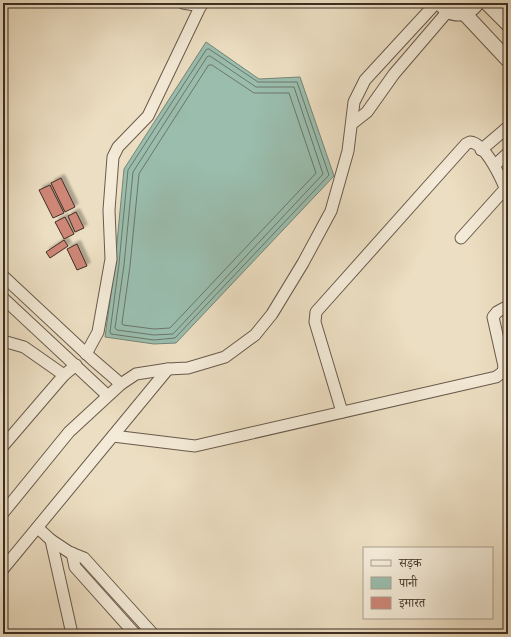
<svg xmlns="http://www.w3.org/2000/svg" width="511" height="637" font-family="'IM FELL Great Primer','Noto Serif Devanagari',serif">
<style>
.water{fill:#9abdad;stroke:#758476}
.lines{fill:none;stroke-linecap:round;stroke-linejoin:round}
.shore{stroke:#6c7668;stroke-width:1}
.building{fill:#ce8676;stroke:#3d2e24;filter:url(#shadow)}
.minor-casing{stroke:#695a4c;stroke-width:13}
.tertiary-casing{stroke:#695a4c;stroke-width:16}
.minor{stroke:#f3ead7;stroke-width:11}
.tertiary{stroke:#f3ead7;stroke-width:14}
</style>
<defs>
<filter id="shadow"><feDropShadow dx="3.5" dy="-3.5" stdDeviation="1" flood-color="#0004"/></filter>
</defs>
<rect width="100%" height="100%" fill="#ecdec2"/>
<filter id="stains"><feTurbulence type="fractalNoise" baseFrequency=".005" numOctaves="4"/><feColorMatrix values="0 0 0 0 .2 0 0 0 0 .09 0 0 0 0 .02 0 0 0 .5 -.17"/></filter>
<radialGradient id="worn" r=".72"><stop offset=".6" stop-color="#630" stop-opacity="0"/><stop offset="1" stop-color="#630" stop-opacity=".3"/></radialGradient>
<!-- water -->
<polygon class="water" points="206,42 259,79 300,77 334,176 176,343 154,344 105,337 115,264 124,169"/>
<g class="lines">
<!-- shore -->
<g class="shore">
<polygon points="209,49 258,82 297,82 329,175 175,338 154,340 111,334 110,332 119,264 128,170 206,50"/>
<polygon points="210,56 256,87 294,87 323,174 173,334 154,335 117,330 115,328 124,265 133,172 207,57"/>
<polygon points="209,65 212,65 254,93 289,93 316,173 170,328 154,329 123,325 122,323 130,266 139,174"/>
</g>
</g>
<!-- building -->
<g class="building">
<polygon points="61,178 75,207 65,212 51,183"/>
<polygon points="50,185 64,213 53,218 39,190"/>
<polygon points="76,212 84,228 75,232 68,216"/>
<polygon points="65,217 74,234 64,239 55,222"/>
<polygon points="64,240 68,246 50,258 46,252"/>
<polygon points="77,244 87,266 77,270 67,249"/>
</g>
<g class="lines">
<!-- minor casing -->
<g class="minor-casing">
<g id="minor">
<polyline points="183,3 201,6"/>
<polyline points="353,123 367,112 394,74 448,11"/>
<polyline points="481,150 508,127"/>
<polyline points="495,165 508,153"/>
<polyline points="461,238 505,189"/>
<polyline points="3,276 92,359 121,384"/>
<polyline points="3,298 107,395"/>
<polyline points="3,341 24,347 64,375"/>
<polyline points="86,354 98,332 111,259 109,210 113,157 118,147 148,116 202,3"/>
<path d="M342,412L315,322L316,312L466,144L470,142C486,143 503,182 508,195"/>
<polyline points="113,436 195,446 496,377 503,372 504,366 493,317 497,312 508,306"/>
<polyline points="3,446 64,375 76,365"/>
<polyline points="3,513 69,432 121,384 136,374 168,369 188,368 225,357 255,335 272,314 303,263 331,211 348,151 354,102 365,80 436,3"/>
<polyline points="38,528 51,540 72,634"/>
<polyline points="51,540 69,552 84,558 153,634"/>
<polyline points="72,553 75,567 135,634"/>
<polyline points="3,569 168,369"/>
</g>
</g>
<!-- tertiary casing -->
<g class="tertiary-casing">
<g id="tertiary">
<path d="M440,3C450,17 467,17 477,3"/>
<polyline points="487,3 508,24"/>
<polyline points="464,13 508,60"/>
</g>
</g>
<!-- minor -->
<use href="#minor" class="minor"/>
<!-- tertiary -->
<use href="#tertiary" class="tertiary"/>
</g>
<!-- margin -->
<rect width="511" height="637" fill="none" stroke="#ecdec2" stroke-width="16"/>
<rect x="4" y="4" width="503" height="629" fill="none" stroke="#3d2e24" stroke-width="2"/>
<rect x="8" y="8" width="495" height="621" fill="none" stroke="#3d2e24"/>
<!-- legend -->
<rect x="363" y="547" width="130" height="72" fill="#f3ead7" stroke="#aa9f8f"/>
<rect x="371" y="560" width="20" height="6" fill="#f3ead7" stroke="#aa9f8f"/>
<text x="399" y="567" font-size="12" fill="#3d2e24">सड़क</text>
<rect x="371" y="577" width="20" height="12" fill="#9abdad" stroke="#aa9f8f"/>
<text x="399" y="587" font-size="12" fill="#3d2e24">पानी</text>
<rect x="371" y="597" width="20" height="12" fill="#ce8676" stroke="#aa9f8f"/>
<text x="399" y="607" font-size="12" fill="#3d2e24">इमारत</text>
<rect width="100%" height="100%" filter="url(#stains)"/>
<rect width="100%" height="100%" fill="url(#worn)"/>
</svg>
